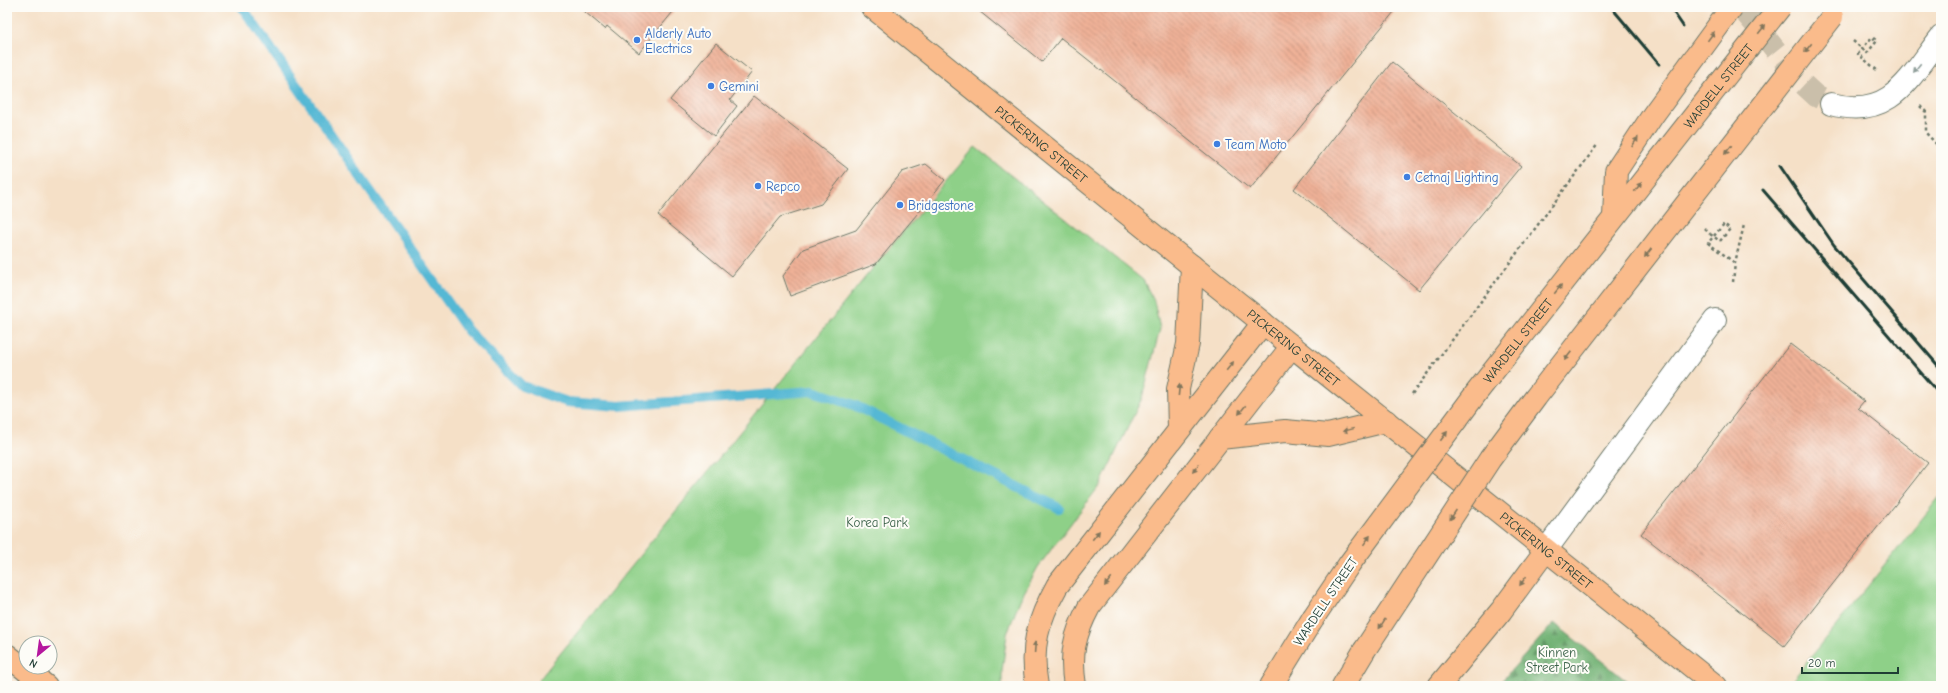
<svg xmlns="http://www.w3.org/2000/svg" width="1948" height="693" font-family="'Comic Neue',sans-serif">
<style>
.green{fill:#8ed088;stroke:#56865e}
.forest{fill:url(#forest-firs);stroke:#487854}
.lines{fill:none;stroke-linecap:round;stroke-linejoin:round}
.stream{stroke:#55b8d4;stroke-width:10}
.building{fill:url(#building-back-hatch)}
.minor-tunnel{stroke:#cabfaa;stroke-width:22;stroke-dasharray:22 11;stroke-linecap:butt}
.minor-casing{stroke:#6a7667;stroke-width:24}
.major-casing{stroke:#6a7667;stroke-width:24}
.highway-casing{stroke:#6a7667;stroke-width:24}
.path{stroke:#6a7667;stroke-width:2.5;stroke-dasharray:3 3;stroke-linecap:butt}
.minor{stroke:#fff;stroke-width:22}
.major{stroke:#fabb8b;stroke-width:22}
.highway{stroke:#fabb8b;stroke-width:22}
.rail{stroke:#1f3d34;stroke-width:3}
.highway-bridge-casing{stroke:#6a7667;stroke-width:24;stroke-linecap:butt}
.path-bridge{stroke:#6a7667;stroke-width:2.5;stroke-dasharray:3 3;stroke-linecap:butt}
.highway-bridge{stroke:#fabb8b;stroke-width:22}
.oneway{fill:#82765b}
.oneway2{fill:#8f9e9a}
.shop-dot{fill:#3f7fe0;stroke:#fdfcf7;stroke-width:1.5}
.labels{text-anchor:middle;stroke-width:4;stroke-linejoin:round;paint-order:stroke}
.shop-label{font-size:13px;fill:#366cbe;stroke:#fdfcf7;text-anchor:start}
.street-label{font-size:13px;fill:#1f3d34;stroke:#fdfcf7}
.park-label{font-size:13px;fill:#3b6249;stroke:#fdfcf7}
</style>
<defs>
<pattern id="forest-firs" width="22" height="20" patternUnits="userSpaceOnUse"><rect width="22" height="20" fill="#72b274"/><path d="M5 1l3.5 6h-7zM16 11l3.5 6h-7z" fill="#5d9260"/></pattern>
<pattern id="building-back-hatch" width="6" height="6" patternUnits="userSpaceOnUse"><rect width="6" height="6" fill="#efb197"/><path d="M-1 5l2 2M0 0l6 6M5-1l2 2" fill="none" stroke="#c1917c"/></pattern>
</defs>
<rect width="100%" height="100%" fill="#fdfcf7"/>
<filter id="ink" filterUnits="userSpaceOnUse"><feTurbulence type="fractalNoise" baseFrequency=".025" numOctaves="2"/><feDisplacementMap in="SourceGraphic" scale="8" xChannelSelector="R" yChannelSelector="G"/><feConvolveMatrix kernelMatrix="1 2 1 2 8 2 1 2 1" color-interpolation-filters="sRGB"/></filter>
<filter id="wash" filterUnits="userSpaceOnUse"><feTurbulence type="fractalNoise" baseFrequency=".012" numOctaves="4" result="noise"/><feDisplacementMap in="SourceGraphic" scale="16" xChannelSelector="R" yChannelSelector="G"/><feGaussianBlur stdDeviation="0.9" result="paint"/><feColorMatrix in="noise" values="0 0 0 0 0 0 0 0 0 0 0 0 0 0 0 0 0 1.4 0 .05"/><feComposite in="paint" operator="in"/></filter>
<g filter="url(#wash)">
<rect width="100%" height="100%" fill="#f5e0c7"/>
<!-- green -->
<g class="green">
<polygon points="975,147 1143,280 1154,301 1160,329 1142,398 1100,485 1038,567 1020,600 1007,634 1002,671 1002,686 534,686 876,264"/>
<polygon points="1941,495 1941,686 1796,686 1791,682"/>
</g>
<!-- forest -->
<polygon class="forest" points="1554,623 1633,686 1497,686"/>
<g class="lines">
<!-- stream -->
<polyline class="stream" points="242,7 468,331 522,386 567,402 619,406 813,391 854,405 1059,508"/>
</g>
<g id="blocks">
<!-- building -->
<g class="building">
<polygon points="579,7 677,7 639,53 607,26 605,29"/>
<polygon points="974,7 1388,7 1394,12 1250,189 1061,38 1042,62"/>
<polygon points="716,43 752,72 730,100 737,106 714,136 670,100"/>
<polygon points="1392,62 1521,166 1419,290 1294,189"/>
<polygon points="754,96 848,169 821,204 780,217 732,276 658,215"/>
<polygon points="926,164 945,180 876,264 790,296 783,276 803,249 856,230 902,172"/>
<polygon points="1790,344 1864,401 1858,408 1928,463 1784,646 1641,534"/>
</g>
</g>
</g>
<g filter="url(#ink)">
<use href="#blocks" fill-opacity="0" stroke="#6a7667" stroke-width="1"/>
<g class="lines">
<!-- minor-tunnel -->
<polyline class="minor-tunnel" points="1743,7 1745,12 1803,84 1816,96 1831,104"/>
<!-- minor casing -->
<g class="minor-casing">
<g id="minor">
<path d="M1831,104C1891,120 1909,78 1941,37"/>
<polyline points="1546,550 1715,320"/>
</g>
</g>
<!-- major casing -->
<g class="major-casing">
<g id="major">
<path id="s1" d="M872,7L1192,266L1716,686"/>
<polyline points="7,655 46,686"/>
</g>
</g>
<!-- highway casing -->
<g class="highway-casing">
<g id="highway">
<polyline points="1179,429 1178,389 1188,344 1192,266"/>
<polyline points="1220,438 1285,431 1328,435 1386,421"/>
<path d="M1037,686C1030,647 1038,620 1057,586L1263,323"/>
<path d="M1075,686C1070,655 1074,635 1089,607L1292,346"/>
<polyline points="1271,686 1313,618"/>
<polyline points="1343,686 1364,651"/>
<polyline points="1439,686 1501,611 1546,550"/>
</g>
</g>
<!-- path -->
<g class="path">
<polyline points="1853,41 1867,53 1877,41 1872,37 1858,54 1878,71"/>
<polyline points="1920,106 1926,112 1926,133 1941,149"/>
<polyline points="1705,229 1710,234"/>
<polyline points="1720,241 1730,229 1724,224 1708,243 1735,263"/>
<polyline points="1733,282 1735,263 1744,225"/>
<polyline points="1412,394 1598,144"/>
</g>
<!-- minor -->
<use href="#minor" class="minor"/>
<!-- major -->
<use href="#major" class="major"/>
<!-- highway -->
<use href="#highway" class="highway"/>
<!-- rail -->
<g class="rail">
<polyline points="1611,7 1659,64"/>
<polyline points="1670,7 1683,26"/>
<polyline points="1780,166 1834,245 1941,369"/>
<polyline points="1763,190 1941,396"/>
</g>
<!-- highway-bridge casing -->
<g class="highway-bridge-casing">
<g id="highway-bridge">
<polyline points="1614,217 1616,171 1653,115 1732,7"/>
<path id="s2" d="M1313,618L1350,563L1477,392L1780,7"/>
<polyline points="1364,651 1490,459 1536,397 1832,17"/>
</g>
</g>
<!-- path-bridge -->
<polyline class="path-bridge" points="1710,234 1720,241"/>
<!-- highway-bridge -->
<use href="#highway-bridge" class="highway-bridge"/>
</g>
<!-- one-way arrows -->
<defs><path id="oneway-solid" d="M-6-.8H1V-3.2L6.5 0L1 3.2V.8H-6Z"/></defs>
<g class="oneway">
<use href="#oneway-solid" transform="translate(1762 29) rotate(-51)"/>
<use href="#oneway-solid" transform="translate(1711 36) rotate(-54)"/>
<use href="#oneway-solid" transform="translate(1808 48) rotate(128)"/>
<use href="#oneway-solid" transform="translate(1635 142) rotate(-57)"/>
<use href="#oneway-solid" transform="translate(1728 150) rotate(128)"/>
<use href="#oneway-solid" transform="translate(1638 187) rotate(-52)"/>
<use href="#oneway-solid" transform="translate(1648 253) rotate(128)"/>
<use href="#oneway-solid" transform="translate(1558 289) rotate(-52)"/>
<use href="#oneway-solid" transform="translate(1568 356) rotate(128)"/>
<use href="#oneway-solid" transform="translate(1230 366) rotate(-51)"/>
<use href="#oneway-solid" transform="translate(1179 390) rotate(-84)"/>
<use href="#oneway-solid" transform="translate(1242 410) rotate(128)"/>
<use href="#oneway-solid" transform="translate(1348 430) rotate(166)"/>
<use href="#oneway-solid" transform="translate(1444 436) rotate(-53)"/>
<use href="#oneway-solid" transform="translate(1196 468) rotate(128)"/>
<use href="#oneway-solid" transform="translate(1453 515) rotate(124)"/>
<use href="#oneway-solid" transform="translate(1096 535) rotate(-52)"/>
<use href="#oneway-solid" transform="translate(1367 540) rotate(-54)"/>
<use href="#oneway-solid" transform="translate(1523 581) rotate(126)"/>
<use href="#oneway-solid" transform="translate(1108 582) rotate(128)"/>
<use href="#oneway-solid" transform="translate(1382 624) rotate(122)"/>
<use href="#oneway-solid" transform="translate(1035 647) rotate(-86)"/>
</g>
<use class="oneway2" href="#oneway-solid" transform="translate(1917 68) rotate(128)"/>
</g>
<!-- markers -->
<g class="shop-dot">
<circle cx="637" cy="40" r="4"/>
<circle cx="711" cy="86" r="4"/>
<circle cx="1217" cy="144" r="4"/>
<circle cx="1407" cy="177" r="4"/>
<circle cx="758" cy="186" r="4"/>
<circle cx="900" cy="205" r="4"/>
</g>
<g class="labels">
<!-- shop labels -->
<g class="shop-label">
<text x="645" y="38">Alderly Auto<tspan x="645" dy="15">Electrics</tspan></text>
<text x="719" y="91">Gemini</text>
<text x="1225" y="149">Team Moto</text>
<text x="1415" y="182">Cetnaj Lighting</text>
<text x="766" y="191">Repco</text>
<text x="908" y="210">Bridgestone</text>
</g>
<!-- street labels -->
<g class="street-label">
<text dy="5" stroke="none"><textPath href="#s2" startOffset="669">WARDELL STREET</textPath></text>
<text dy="5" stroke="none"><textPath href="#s1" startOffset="218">PICKERING STREET</textPath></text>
<text dy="5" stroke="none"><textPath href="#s2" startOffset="345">WARDELL STREET</textPath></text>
<text dy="5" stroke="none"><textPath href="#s1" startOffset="542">PICKERING STREET</textPath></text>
<text dy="5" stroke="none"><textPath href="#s1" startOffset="866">PICKERING STREET</textPath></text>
<text transform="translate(1325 601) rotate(-56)" y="5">WARDELL STREET</text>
</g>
<!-- park labels -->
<g class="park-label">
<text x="877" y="527">Korea Park</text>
<text x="1557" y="657">Kinnen<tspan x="1557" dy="15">Street Park</tspan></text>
</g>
</g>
<!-- margin -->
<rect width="1948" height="693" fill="none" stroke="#fdfcf7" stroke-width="24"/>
<!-- north arrow -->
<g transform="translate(38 655) rotate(209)"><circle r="19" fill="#fdfcf7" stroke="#a4b0a9"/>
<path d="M0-3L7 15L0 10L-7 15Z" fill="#b5179e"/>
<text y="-6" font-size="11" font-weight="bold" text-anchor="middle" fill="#1f3d34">N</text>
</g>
<!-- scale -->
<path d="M1802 667v6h96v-6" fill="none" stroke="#1f3d34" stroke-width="2"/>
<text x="1808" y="667" font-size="12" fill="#1f3d34" stroke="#fdfcf7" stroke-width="3" paint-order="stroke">20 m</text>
</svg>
